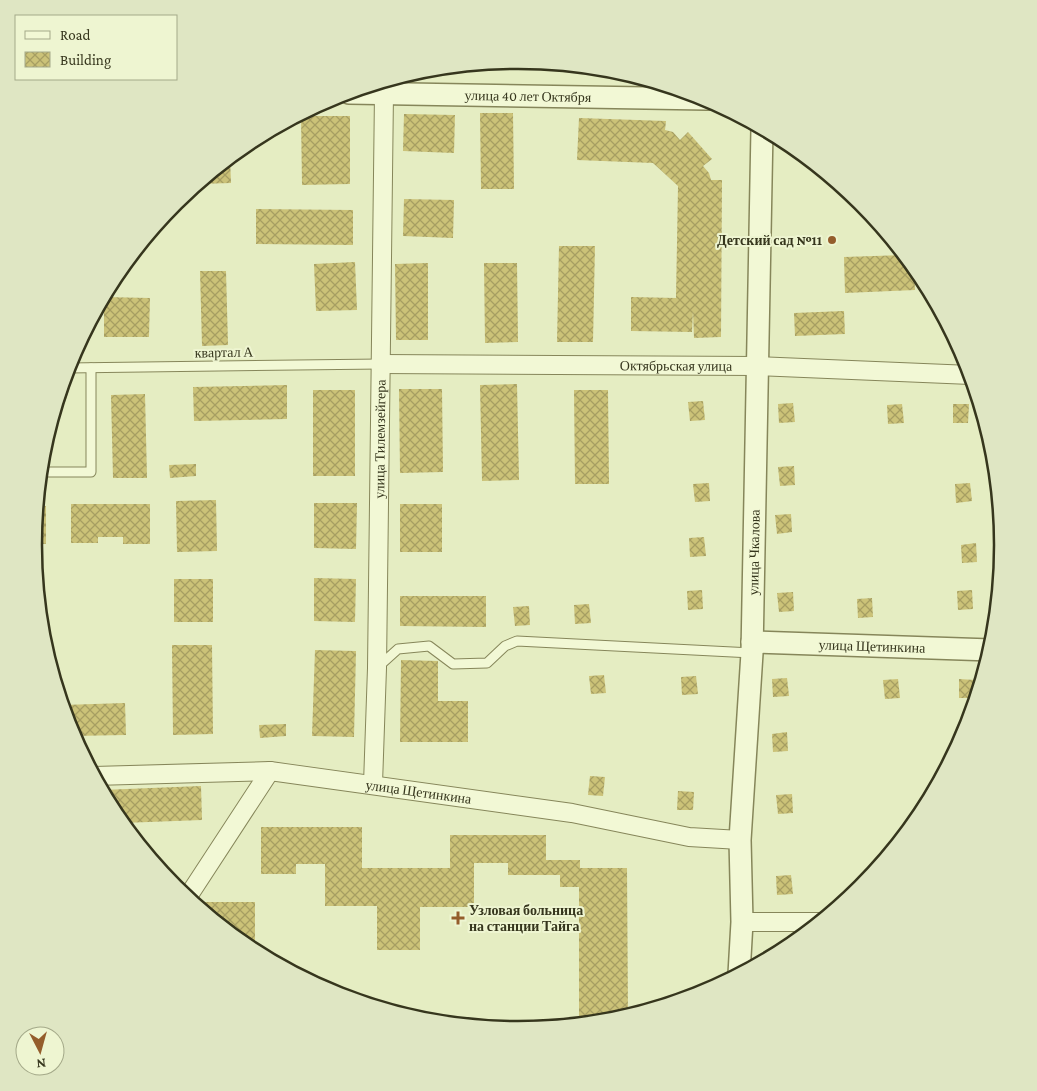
<svg xmlns="http://www.w3.org/2000/svg" width="1037" height="1091" font-family="'Crimson Pro',serif">
<style>
.building{fill:url(#building-cross-hatch)}
.lines{fill:none;stroke-linecap:round;stroke-linejoin:round}
.service-casing{stroke:#86865a;stroke-width:11}
.minor-casing{stroke:#86865a;stroke-width:20}
.tertiary-casing{stroke:#86865a;stroke-width:24}
.service{stroke:#f2f8d5;stroke-width:9}
.minor{stroke:#f2f8d5;stroke-width:18}
.tertiary{stroke:#f2f8d5;stroke-width:21}
.poi-dot{fill:#945d2b;stroke:#eef5d1;stroke-width:2}
.labels{text-anchor:middle;stroke-width:4;stroke-linejoin:round;paint-order:stroke}
.street-label{font-size:14px;fill:#36361d;stroke:#eef5d1}
.poi-label{font-size:14px;font-weight:bold;fill:#36361d;stroke:#eef5d1;text-anchor:end}
.rim{fill:none;stroke:#36361d;stroke-width:2.5}
</style>
<defs>
<pattern id="building-cross-hatch" width="8" height="8" patternUnits="userSpaceOnUse" patternTransform="scale(1.25)"><rect width="8" height="8" fill="#cbc278"/><path d="M0 0l8 8M0 8l8-8" fill="none" stroke="#a69e62"/></pattern>
</defs>
<rect width="100%" height="100%" fill="#e5edc2"/>
<!-- building -->
<g class="building">
<polygon points="480,113 513,113 514,189 481,189"/>
<polygon points="404,114 455,115 454,153 403,151"/>
<polygon points="301,116 350,116 350,184 302,185"/>
<polygon points="579,118 666,121 665,130 673,132 680,140 688,132 712,159 703,166 709,173 711,180 722,180 721,337 694,338 693,311 692,332 631,331 631,297 676,298 678,186 653,163 577,160"/>
<polygon points="230,158 231,183 199,184"/>
<polygon points="404,199 454,200 453,238 403,236"/>
<polygon points="256,209 353,210 353,245 256,244"/>
<polygon points="559,246 595,246 593,342 557,342"/>
<polygon points="904,255 914,267 915,290 845,293 844,257"/>
<polygon points="355,262 357,310 316,311 314,264"/>
<polygon points="428,263 428,340 396,340 395,264"/>
<polygon points="484,263 517,263 518,342 485,343"/>
<polygon points="200,271 226,271 228,345 202,346"/>
<polygon points="104,297 150,298 149,337 104,337"/>
<polygon points="844,311 845,334 795,336 794,313"/>
<polygon points="517,384 519,480 482,481 480,385"/>
<polygon points="287,385 287,419 194,421 193,387"/>
<polygon points="399,389 442,389 443,472 400,473"/>
<rect x="313" y="390" width="42" height="86"/>
<polygon points="574,390 608,390 609,484 575,484"/>
<polygon points="145,394 147,478 113,478 111,395"/>
<polygon points="703,401 705,420 690,421 688,402"/>
<polygon points="793,403 795,422 779,423 778,404"/>
<polygon points="902,404 904,423 888,424 887,405"/>
<polygon points="953,404 969,404 968,423 953,423"/>
<polygon points="196,464 196,476 170,478 169,465"/>
<polygon points="794,466 795,485 780,486 778,467"/>
<polygon points="709,483 710,501 695,502 693,484"/>
<polygon points="970,483 972,501 956,503 955,484"/>
<polygon points="216,500 217,551 177,552 176,501"/>
<polygon points="314,503 357,503 356,549 314,548"/>
<polygon points="71,504 150,504 150,544 123,544 123,537 98,537 98,543 71,543"/>
<rect x="400" y="504" width="42" height="48"/>
<polygon points="38,506 46,506 46,544 34,544"/>
<polygon points="791,514 792,532 777,534 775,515"/>
<polygon points="704,537 706,556 690,557 689,538"/>
<polygon points="976,543 977,562 962,563 961,545"/>
<polygon points="314,578 356,579 355,622 314,621"/>
<rect x="174" y="579" width="39" height="43"/>
<polygon points="702,590 703,609 688,610 687,591"/>
<polygon points="972,590 973,609 958,610 957,591"/>
<polygon points="793,592 794,611 779,612 777,593"/>
<polygon points="400,596 486,596 486,627 400,626"/>
<polygon points="872,598 873,617 858,618 857,599"/>
<polygon points="589,604 591,623 575,624 574,605"/>
<polygon points="529,606 530,625 515,626 513,607"/>
<polygon points="172,645 212,645 213,734 173,735"/>
<polygon points="315,650 356,651 354,737 312,736"/>
<polygon points="401,660 438,661 438,701 468,701 468,742 400,742"/>
<polygon points="604,675 606,693 591,694 589,676"/>
<polygon points="696,676 698,694 682,695 681,677"/>
<polygon points="787,678 789,696 773,697 772,679"/>
<polygon points="898,679 900,698 885,699 883,680"/>
<polygon points="959,679 975,680 974,698 959,698"/>
<polygon points="125,703 126,735 73,736 63,705"/>
<polygon points="286,724 286,736 260,738 259,725"/>
<polygon points="787,732 788,751 773,752 772,734"/>
<polygon points="590,776 605,777 603,796 588,795"/>
<polygon points="201,786 202,820 122,823 102,790"/>
<polygon points="678,791 694,792 693,810 677,810"/>
<polygon points="792,794 793,813 778,814 776,795"/>
<polygon points="261,827 362,827 362,868 450,868 450,835 546,835 546,860 580,860 580,868 627,868 628,1017 613,1021 579,1024 579,887 560,887 560,875 508,875 508,863 474,863 474,907 420,907 420,950 377,950 377,906 325,906 325,864 296,864 296,874 261,874"/>
<polygon points="791,875 793,894 777,895 776,876"/>
<polygon points="192,902 255,902 255,951 249,948"/>
</g>
<g class="lines">
<!-- service casing -->
<g class="service-casing">
<g id="service">
<polyline points="68,368 381,364"/>
<polyline points="41,472 91,472 91,368"/>
<polyline points="378,667 398,649 429,646 453,664 487,663 505,646 517,641 752,653"/>
</g>
</g>
<!-- minor casing -->
<g class="minor-casing">
<g id="minor">
<path id="s1" d="M381,364L757,366L971,375"/>
<polyline points="1003,547 1003,545"/>
<path id="s2" d="M94,776L270,771L572,813L689,837L740,840"/>
<path id="s3" d="M373,784L377,668L384,93"/>
<polyline points="187,898 270,771"/>
<polyline points="742,922 820,922"/>
</g>
</g>
<!-- tertiary casing -->
<g class="tertiary-casing">
<g id="tertiary">
<path id="s4" d="M349,93L707,99"/>
<path id="s5" d="M752,642L991,650"/>
<path id="s6" d="M739,974L742,922L740,840L752,653L762,129"/>
</g>
</g>
<!-- service -->
<use href="#service" class="service"/>
<!-- minor -->
<use href="#minor" class="minor"/>
<!-- tertiary -->
<use href="#tertiary" class="tertiary"/>
</g>
<!-- markers -->
<g class="poi-dot">
<circle cx="832" cy="240" r="5"/>
<path d="M455.5 910.5h5v5h5v5h-5v5h-5v-5h-5v-5h5z"/>
</g>
<g class="labels">
<!-- street labels -->
<g class="street-label">
<text dy="5" stroke="none"><textPath href="#s4" startOffset="179">улица 40 лет Октября</textPath></text>
<text transform="translate(224 352) rotate(-1)" y="5">квартал А</text>
<text dy="5" stroke="none"><textPath href="#s1" startOffset="295">Октябрьская улица</textPath></text>
<text dy="5" stroke="none"><textPath href="#s3" startOffset="345">улица Тилемзейгера</textPath></text>
<text dy="5" stroke="none"><textPath href="#s6" startOffset="422">улица Чкалова</textPath></text>
<text dy="5" stroke="none"><textPath href="#s5" startOffset="120">улица Щетинкина</textPath></text>
<text dy="5" stroke="none"><textPath href="#s2" startOffset="326">улица Щетинкина</textPath></text>
</g>
<!-- poi labels -->
<g class="poi-label">
<text x="822" y="245">Детский сад №11</text>
<text x="469" y="915" text-anchor="start">Узловая больница<tspan x="469" dy="16">на станции Тайга</tspan></text>
</g>
</g>
<!-- crop -->
<path d="M0 0H1037V1091H0ZM42 545a476 476 0 1 1 952 0a476 476 0 1 1-952 0Z" fill="#dfe6c3" fill-rule="evenodd"/>
<path class="rim" d="M42 545a476 476 0 1 1 952 0a476 476 0 1 1-952 0Z"/>
<!-- legend -->
<rect x="15" y="15" width="162" height="65" fill="#eef5d1" stroke="#a4a989"/>
<rect x="25" y="31" width="25" height="8" fill="#f2f8d5" stroke="#a4a989"/>
<text x="60" y="40" font-size="15" fill="#36361d">Road</text>
<rect x="25" y="52" width="25" height="15" fill="url(#building-cross-hatch)" stroke="#a4a989"/>
<text x="60" y="65" font-size="15" fill="#36361d">Building</text>
<!-- north arrow -->
<g transform="translate(40 1051) rotate(174)"><circle r="24" fill="#eef5d1" stroke="#a4a989"/>
<path d="M0-4L9 19L0 12L-9 19Z" fill="#945d2b"/>
<text y="-8" font-size="14" font-weight="bold" text-anchor="middle" fill="#36361d">N</text>
</g>
</svg>
